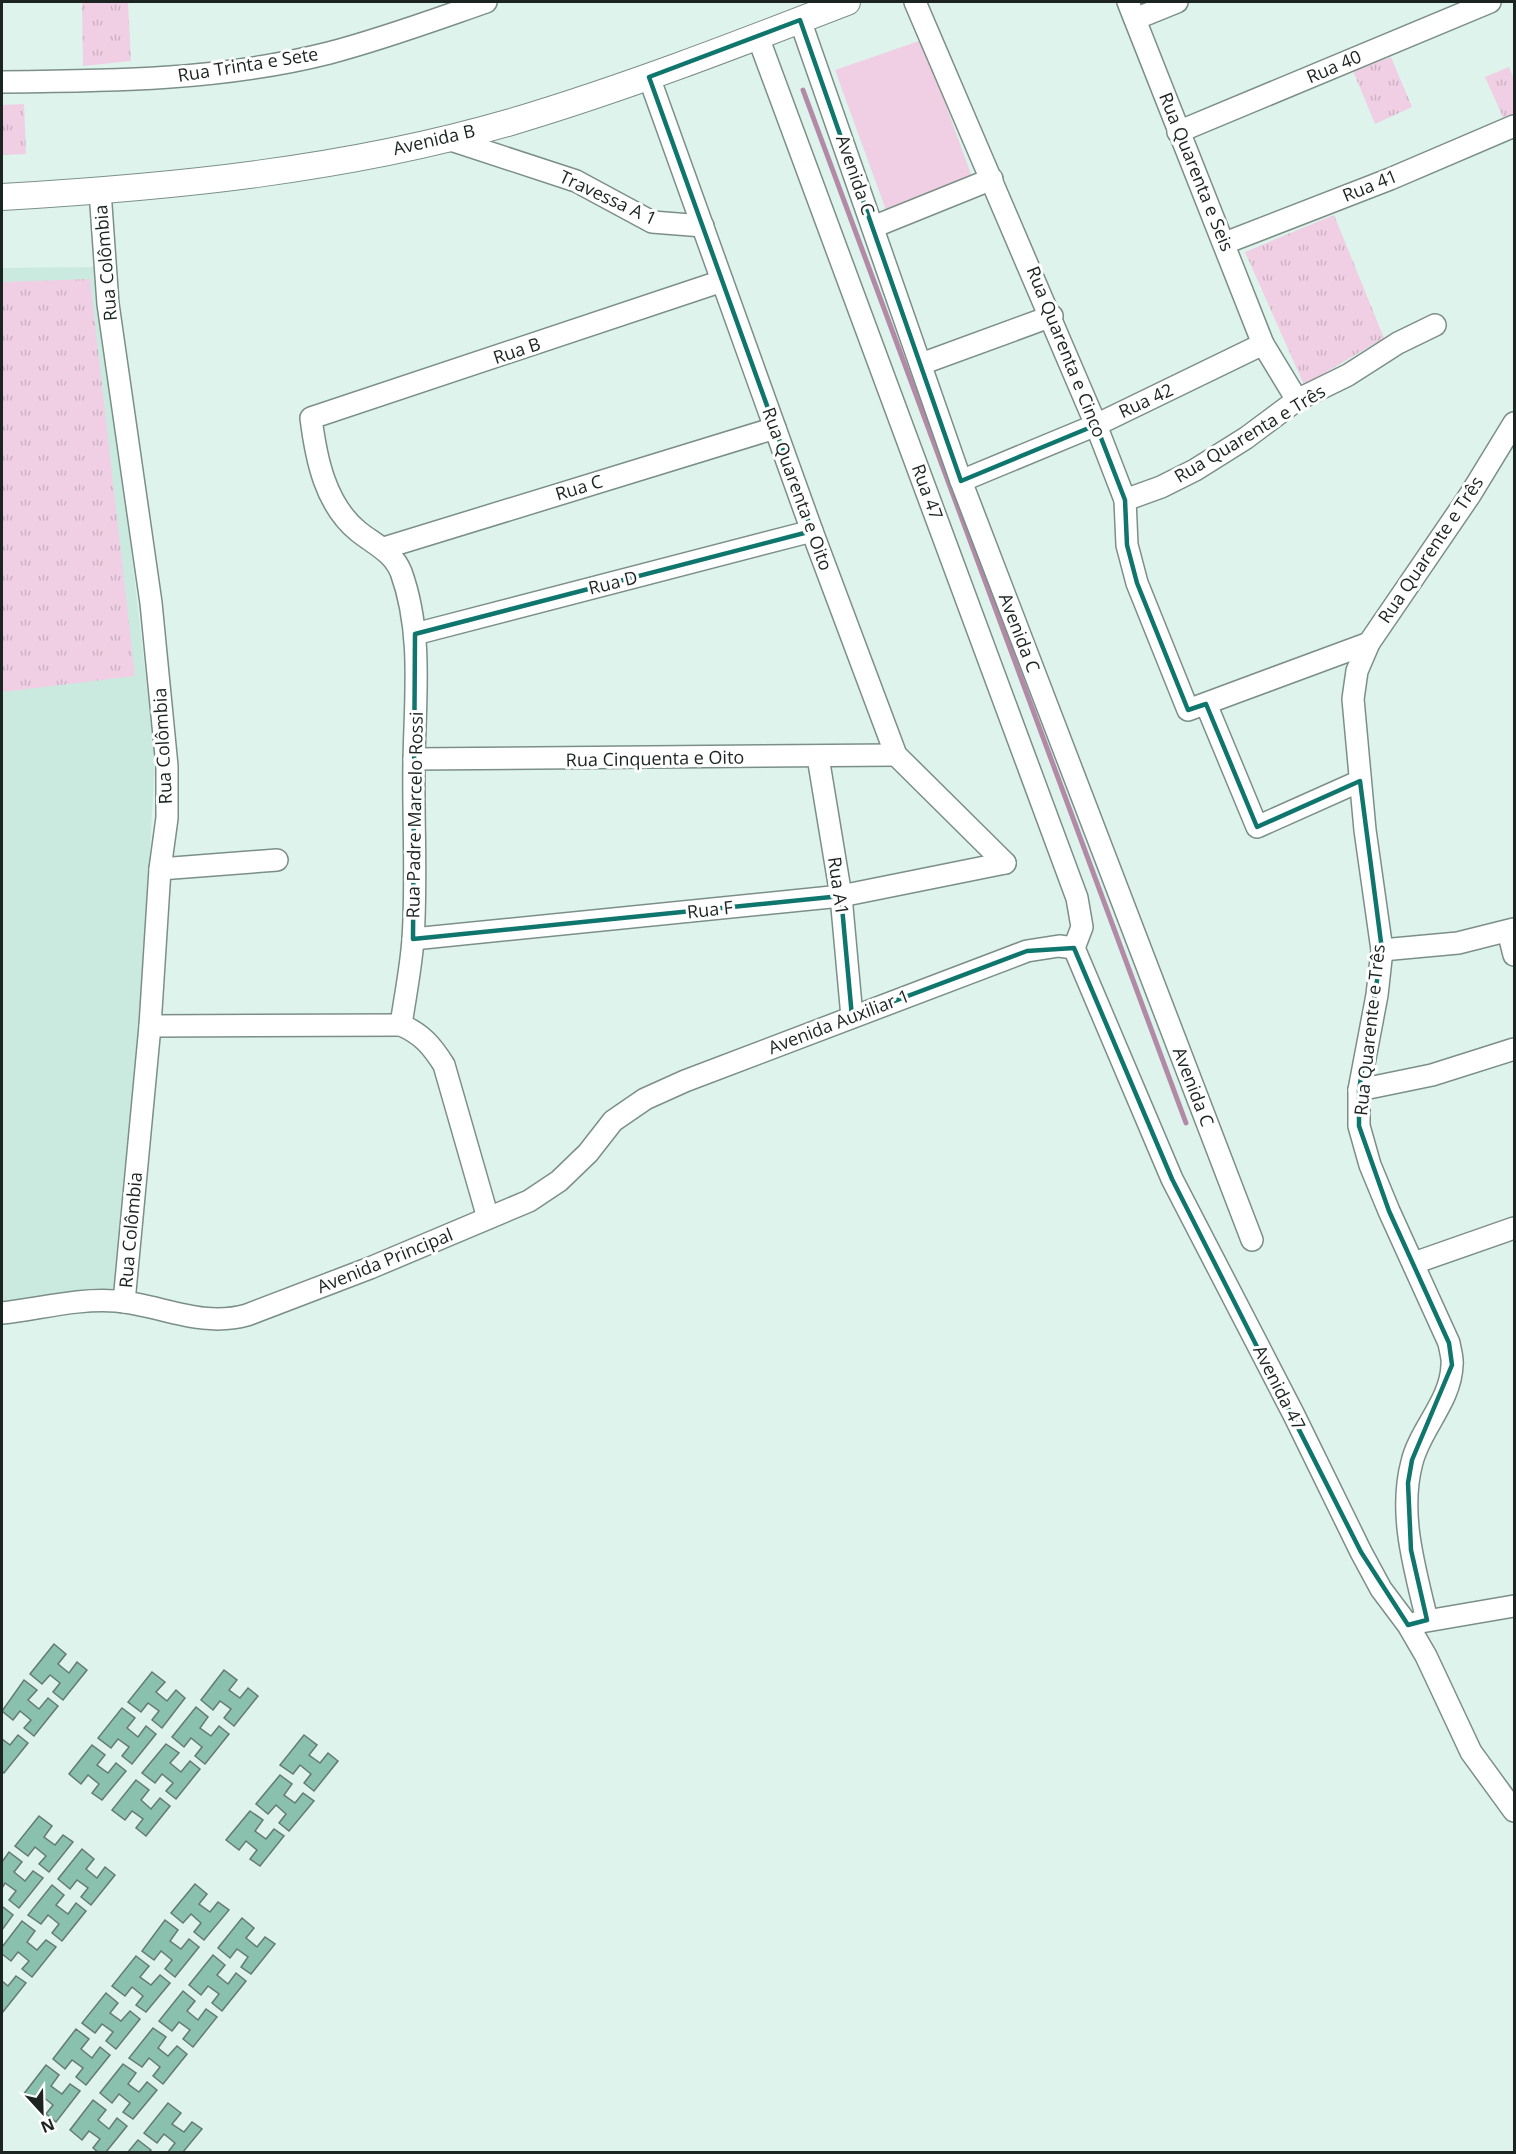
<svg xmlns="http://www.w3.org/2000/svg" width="1516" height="2154" font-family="'Open Sans',sans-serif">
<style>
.built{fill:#cbeadf}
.grass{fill:url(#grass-tufts)}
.park{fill:#f0cfe4}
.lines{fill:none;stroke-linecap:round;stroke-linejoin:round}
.stream{stroke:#b38aa6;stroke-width:5}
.building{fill:#89c0ae;stroke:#657973;stroke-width:1.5}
.minor-casing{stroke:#7b8f88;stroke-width:24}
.tertiary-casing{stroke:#7b8f88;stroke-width:28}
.minor{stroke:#fff;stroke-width:21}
.tertiary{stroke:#fff;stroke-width:26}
.marked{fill:none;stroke:#0f766e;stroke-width:4.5;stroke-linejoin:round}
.labels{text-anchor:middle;stroke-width:6;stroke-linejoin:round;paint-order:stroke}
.street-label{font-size:18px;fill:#1c2422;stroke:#fff}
</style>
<defs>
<pattern id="grass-tufts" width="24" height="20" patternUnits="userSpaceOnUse" patternTransform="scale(1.5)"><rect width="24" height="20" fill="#f0cfe4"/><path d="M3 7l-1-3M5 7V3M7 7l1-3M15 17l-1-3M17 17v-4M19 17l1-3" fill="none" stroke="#cdb2c3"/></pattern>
</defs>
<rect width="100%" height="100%" fill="#ddf3eb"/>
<!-- built -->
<polygon class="built" points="99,267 155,759 126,1286 2,1303 2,268"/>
<!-- grass -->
<g class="grass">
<polygon points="82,2 128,2 131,61 83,66"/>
<polygon points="1391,57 1412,107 1375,124 1353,71"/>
<polygon points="1509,67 1514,79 1514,120 1506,124 1485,77"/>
<polygon points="24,104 26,154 2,155 2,105"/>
<polygon points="1334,215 1384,338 1304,385 1245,252"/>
<polygon points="90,279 135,676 2,692 2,282"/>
</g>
<!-- park -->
<polygon class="park" points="922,40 972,177 886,210 835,70"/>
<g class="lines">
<!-- stream -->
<polyline class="stream" points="803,90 1186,1123"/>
</g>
<!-- building -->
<g class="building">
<polygon points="54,1644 66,1654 58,1664 69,1673 77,1662 87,1670 63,1700 53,1692 60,1683 50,1675 42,1684 30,1674"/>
<polygon points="224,1670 237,1680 229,1690 240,1698 248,1688 258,1696 234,1726 224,1718 231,1709 220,1701 213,1710 201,1700"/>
<polygon points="152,1672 165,1682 156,1692 167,1701 176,1690 185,1698 162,1728 152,1720 159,1711 148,1703 141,1712 128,1702"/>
<polygon points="24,1680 37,1690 28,1700 39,1709 48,1698 58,1706 34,1736 24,1728 31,1720 20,1711 13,1720 2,1711"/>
<polygon points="196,1707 208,1717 200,1728 211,1736 219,1726 229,1734 205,1764 195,1756 202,1747 191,1738 184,1747 172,1737"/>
<polygon points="122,1708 135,1718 127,1728 138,1737 146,1726 156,1734 132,1764 122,1756 129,1747 118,1739 111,1748 98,1738"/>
<polygon points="18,1735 28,1743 4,1773 2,1771 2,1739 10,1745"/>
<polygon points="304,1735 317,1745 309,1755 320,1763 328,1753 338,1761 314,1791 304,1783 311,1774 300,1765 293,1774 280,1765"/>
<polygon points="166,1744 179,1753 170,1763 181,1772 190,1761 200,1769 176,1799 166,1791 173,1783 162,1774 155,1783 142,1773"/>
<polygon points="92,1745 105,1755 97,1765 108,1773 116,1763 126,1771 102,1800 92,1793 99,1784 88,1775 81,1784 69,1774"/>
<polygon points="280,1775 292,1784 284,1795 295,1803 303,1793 314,1801 289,1831 279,1823 286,1814 276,1805 268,1814 256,1804"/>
<polygon points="136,1780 149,1790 141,1800 151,1809 160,1798 170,1806 146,1836 136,1828 143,1819 132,1811 125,1820 112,1810"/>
<polygon points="250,1811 263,1820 255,1831 266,1839 274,1829 284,1836 260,1866 250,1859 257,1850 246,1841 239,1850 226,1840"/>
<polygon points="39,1816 52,1826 44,1837 55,1845 63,1835 73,1842 49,1872 39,1864 46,1856 35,1847 28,1856 15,1846"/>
<polygon points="82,1849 94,1859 86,1869 97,1878 105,1867 115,1875 91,1905 81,1897 88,1888 77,1880 70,1889 58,1879"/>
<polygon points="9,1852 22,1862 14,1872 25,1881 33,1871 43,1878 19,1908 9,1900 16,1891 5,1883 2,1888 2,1862"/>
<polygon points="195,1884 207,1894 199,1904 210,1912 218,1902 229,1910 204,1940 194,1932 201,1923 191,1914 183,1923 171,1913"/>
<polygon points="52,1885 64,1895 56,1905 68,1914 76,1903 86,1911 62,1941 52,1933 59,1924 48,1915 41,1924 28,1915"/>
<polygon points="3,1907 13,1915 2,1930 2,1909"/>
<polygon points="242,1918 254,1928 246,1938 257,1947 265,1937 275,1944 251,1974 241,1967 248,1957 237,1949 230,1958 218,1948"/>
<polygon points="165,1920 178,1930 170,1941 181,1949 189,1939 199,1947 175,1977 165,1969 172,1960 161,1951 154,1960 142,1951"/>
<polygon points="22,1921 35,1931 27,1942 37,1950 46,1940 56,1947 32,1977 22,1969 29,1961 18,1952 11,1961 2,1954 2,1947"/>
<polygon points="213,1955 225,1965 217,1975 228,1984 236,1973 246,1981 222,2011 212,2003 219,1994 208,1986 201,1995 189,1985"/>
<polygon points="136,1956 149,1966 140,1977 151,1985 160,1975 170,1983 146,2012 136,2005 143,1996 132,1987 125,1996 112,1986"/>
<polygon points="16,1976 26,1983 2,2013 2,1981 8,1986"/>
<polygon points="183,1991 195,2001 187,2011 198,2020 206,2009 217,2017 193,2047 183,2039 190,2030 179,2022 172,2031 159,2021"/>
<polygon points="106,1993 118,2003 110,2013 121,2021 130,2011 140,2019 116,2049 106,2041 113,2032 102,2024 95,2033 82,2023"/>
<polygon points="153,2028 166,2037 158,2048 168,2056 177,2046 187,2054 163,2084 153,2076 160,2067 149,2058 142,2067 129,2058"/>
<polygon points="76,2029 89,2039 81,2049 92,2058 100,2047 110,2055 86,2085 76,2077 83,2068 72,2060 65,2069 53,2059"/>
<polygon points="123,2064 136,2073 128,2084 139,2092 147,2082 157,2090 133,2119 123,2112 130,2103 119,2094 112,2103 100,2093"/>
<polygon points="46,2065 59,2075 51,2086 62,2094 70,2084 80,2091 56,2122 46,2114 53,2105 42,2096 35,2105 23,2095"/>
<polygon points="93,2100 106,2110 98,2120 109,2129 117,2118 127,2126 106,2152 98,2152 93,2148 100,2139 89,2131 82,2140 70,2130"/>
<polygon points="168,2103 181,2113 172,2124 184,2132 192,2122 202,2129 183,2152 168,2152 175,2143 164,2134 157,2143 144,2133"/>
<polygon points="138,2140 151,2150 149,2152 128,2152"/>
</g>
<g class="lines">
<!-- minor casing -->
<g class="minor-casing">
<g id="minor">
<polyline points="915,2 1096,425 1125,500 1127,545 1137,583 1188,710 1369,643"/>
<polyline points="1128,2 1263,344 1297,400"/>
<polyline points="1135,19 1177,2"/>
<polyline points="800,20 961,481 1252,1240"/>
<polyline points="758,37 1077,898 1082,927 1074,948"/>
<polyline points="649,77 812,531 896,755 1005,863"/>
<path d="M2,82C111,81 222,80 329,53C383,39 434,20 486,2"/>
<polyline points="1178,132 1490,2"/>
<polyline points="445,138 576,181 652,222 703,226"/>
<polyline points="100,191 108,304 151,603 167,766 167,818 160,869 150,1026 124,1302"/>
<polyline points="873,227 992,179"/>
<polyline points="1225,243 1390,179 1514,126"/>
<polyline points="921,364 1052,316"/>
<polyline points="961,481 1096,425 1263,344"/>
<polyline points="1125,500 1161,487 1195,470 1246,438 1297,400 1348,375 1398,343 1435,325"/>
<polyline points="384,548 775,428"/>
<polyline points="415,634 812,531"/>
<polyline points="1206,704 1257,827 1360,781"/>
<polyline points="818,757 841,896 852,1017"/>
<polyline points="414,759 896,755"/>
<polyline points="160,869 277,860"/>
<polyline points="1508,931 1514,955"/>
<polyline points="413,939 841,896 1005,863"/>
<polyline points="1074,948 1172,1179 1294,1415 1361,1552 1381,1589 1408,1625 1426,1656 1471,1752 1514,1811"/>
<polyline points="1382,950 1458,943 1514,929"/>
<polyline points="150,1026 401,1025"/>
<polyline points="1359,1090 1432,1075 1514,1049"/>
<path d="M488,1218L444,1065C432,1046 422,1034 401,1025C405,997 411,968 413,939C417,880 413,820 414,762C415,699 423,632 401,572C393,552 374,544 359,532C325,505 316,458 311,418L722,281"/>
<polyline points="1414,1263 1514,1228"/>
<path d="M2,1313C39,1309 78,1298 116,1301C161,1305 201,1328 247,1315L370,1268L529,1201L559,1181L588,1153L613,1121L645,1099L685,1081L1027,951L1059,946L1074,948"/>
<path d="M1427,1620C1415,1569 1398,1514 1412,1462C1420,1429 1451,1401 1452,1365C1453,1358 1450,1350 1449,1343L1389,1211L1370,1165L1359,1126V1090L1377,995L1382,950L1365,830L1353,699L1357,671L1369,643L1470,495L1514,423"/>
<polyline points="1415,1623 1514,1606"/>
</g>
</g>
<!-- tertiary casing -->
<g class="tertiary-casing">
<path id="tertiary" d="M2,197C172,187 346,170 511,122C625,88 736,45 847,2"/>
</g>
<!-- minor -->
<use href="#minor" class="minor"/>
<!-- tertiary -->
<use href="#tertiary" class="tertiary"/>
</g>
<!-- marked area -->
<path class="marked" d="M800,20L961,481L1096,425L1125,500L1127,545L1137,583L1188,710L1206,704L1257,827L1360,781L1382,950L1359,1090V1126L1389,1211L1449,1343L1452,1365L1412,1460L1408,1483L1411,1550L1427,1620L1408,1625L1361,1552L1172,1179L1074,948L1027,951L852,1017L841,896L413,939L415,634L812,531L649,77Z"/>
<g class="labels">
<!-- street labels -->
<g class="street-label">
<text transform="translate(248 65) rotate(-9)" y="6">Rua Trinta e Sete</text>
<text transform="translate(1334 67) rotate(-23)" y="6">Rua 40</text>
<text transform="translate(434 140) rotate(-13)" y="6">Avenida B</text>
<text transform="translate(1196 172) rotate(68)" y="6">Rua Quarenta e Seis</text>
<text transform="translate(855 175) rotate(71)" y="6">Avenida C</text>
<text transform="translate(1370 186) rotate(-22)" y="6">Rua 41</text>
<text transform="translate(608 198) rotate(25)" y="6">Travessa A 1</text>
<text transform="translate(106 263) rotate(-95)" y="6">Rua Colômbia</text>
<text transform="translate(517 351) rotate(-18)" y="6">Rua B</text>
<text transform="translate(1066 352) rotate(68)" y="6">Rua Quarenta e Cinco</text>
<text transform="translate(1146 401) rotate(-25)" y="6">Rua 42</text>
<text transform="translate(1250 434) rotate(-31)" y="6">Rua Quarenta e Três</text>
<text transform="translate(579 488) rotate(-17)" y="6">Rua C</text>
<text transform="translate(797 489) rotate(70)" y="6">Rua Quarenta e Oito</text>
<text transform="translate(927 492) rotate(70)" y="6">Rua 47</text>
<text transform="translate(1431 550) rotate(-56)" y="6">Rua Quarente e Três</text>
<text transform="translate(613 583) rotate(-14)" y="6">Rua D</text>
<text transform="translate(1019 633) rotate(69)" y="6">Avenida C</text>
<text transform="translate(163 746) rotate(-93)" y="6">Rua Colômbia</text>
<text transform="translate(655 759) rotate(-1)" y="6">Rua Cinquenta e Oito</text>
<text transform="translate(415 815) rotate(-89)" y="6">Rua Padre Marcelo Rossi</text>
<text transform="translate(838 886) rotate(82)" y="6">Rua A1</text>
<text transform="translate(710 910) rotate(-6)" y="6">Rua F</text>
<text transform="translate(839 1022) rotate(-21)" y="6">Avenida Auxiliar 1</text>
<text transform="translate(1370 1030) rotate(-84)" y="6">Rua Quarente e Três</text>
<text transform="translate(1193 1087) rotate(69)" y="6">Avenida C</text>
<text transform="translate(131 1230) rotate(-85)" y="6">Rua Colômbia</text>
<text transform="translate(385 1261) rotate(-22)" y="6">Avenida Principal</text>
<text transform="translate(1279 1388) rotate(63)" y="6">Avenida 47</text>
</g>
</g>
<!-- border -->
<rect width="1516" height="2154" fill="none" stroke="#1c2422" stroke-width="6"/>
<!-- north arrow -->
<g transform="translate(42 2112) rotate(158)" stroke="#ffffff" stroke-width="4.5" paint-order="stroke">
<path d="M0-4.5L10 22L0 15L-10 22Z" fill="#1c2422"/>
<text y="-9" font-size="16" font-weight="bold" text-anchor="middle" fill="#1c2422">N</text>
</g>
</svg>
